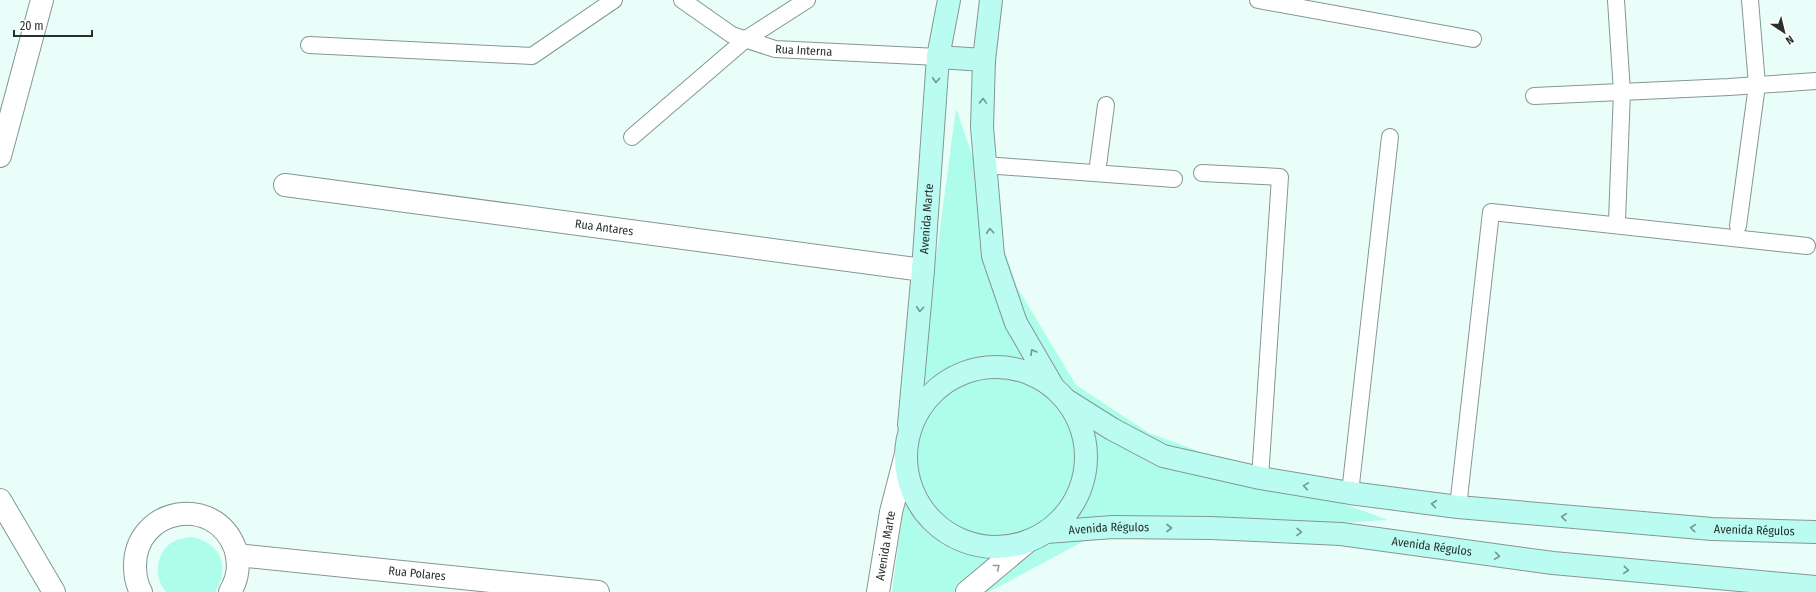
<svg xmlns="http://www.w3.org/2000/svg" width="1816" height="592" font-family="'Fira Sans Condensed',sans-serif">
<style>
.green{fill:#aefdeb}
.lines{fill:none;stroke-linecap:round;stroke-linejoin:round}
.lane-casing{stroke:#859793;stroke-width:18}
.street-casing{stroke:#859793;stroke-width:24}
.secondary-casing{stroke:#859793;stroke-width:24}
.lane{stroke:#fff;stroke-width:16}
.street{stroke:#fff;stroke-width:22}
.secondary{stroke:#bafbf2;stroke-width:22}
.oneway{stroke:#729690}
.oneway2{stroke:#949896}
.labels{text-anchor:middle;stroke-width:4;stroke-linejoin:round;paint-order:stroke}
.street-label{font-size:12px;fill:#29302e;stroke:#fff}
</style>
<rect width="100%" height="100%" fill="#eafef9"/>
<!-- green -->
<g class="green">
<polygon points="956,108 1017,287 1076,385 1149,433 1388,520 1086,540 989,592 892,592"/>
<path d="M192,537C221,543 231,567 215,592H166C154,577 155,555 171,543C177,539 185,538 192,537Z"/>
</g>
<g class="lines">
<!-- lane casing -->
<g class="lane-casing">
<g id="lane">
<path id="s1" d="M682,0L732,35L775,49L938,57"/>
<polyline points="1258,0 1473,39"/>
<polyline points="1616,0 1622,92 1617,220"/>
<polyline points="309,45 532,56 614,0"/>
<polyline points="1534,96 1729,87 1816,81"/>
<polyline points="632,137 746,39 807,0"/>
<polyline points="985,165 1174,179"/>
<polyline points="1097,173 1106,105"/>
<polyline points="1202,173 1280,177 1260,478"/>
<polyline points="1738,226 1757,85 1750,0"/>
<polyline points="1350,493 1390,137"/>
<polyline points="1458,507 1491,212 1807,246"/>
</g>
</g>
<!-- street casing -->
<g class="street-casing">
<g id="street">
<polyline points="0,156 42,0"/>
<path id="s2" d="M285,185L923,270"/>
<polyline points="0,500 54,592"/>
<path id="s3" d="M237,555L598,592"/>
<path d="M141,592C137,585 135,575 135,566C135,508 214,493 235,548C240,563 238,579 230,592"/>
<path id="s4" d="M878,592L891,512L906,454"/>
<polyline points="967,592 1028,541"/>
</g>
</g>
<!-- secondary casing -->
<g class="secondary-casing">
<g id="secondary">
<polyline points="991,0 984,60 982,127 993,256 1016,323 1052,385"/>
<polyline points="938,57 984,60"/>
<circle cx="996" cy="457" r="90"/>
<path id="s5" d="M1066,400L1112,429L1163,456L1260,478L1350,493L1458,507L1712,529L1816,532"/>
<path id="s6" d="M909,425L923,270L938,57L949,0"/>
<path id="s7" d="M1046,532L1113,527L1211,528L1341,534L1553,563L1816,587"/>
</g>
</g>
<!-- lane -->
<use href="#lane" class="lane"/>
<!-- street -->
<use href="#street" class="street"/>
<!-- secondary -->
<use href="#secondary" class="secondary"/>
</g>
<!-- one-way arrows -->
<defs><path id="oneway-chevron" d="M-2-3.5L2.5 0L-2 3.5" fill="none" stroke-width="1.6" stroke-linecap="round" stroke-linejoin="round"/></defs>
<g class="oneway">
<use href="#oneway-chevron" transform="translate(936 80) rotate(94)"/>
<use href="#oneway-chevron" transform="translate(983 101) rotate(-88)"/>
<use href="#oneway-chevron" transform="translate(990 231) rotate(-95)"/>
<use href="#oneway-chevron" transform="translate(920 309) rotate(95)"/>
<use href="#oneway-chevron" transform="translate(1033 352) rotate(-120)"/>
<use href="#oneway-chevron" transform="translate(1306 486) rotate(-171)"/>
<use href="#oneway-chevron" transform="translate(1434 504) rotate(-172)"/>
<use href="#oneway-chevron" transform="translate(1564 517) rotate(-175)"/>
<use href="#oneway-chevron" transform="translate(1169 528)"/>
<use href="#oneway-chevron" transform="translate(1693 528) rotate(-175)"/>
<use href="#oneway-chevron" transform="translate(1299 532) rotate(2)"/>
<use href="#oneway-chevron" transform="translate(1497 556) rotate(8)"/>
<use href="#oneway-chevron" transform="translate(1626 570) rotate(5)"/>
</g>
<use class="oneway2" href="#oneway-chevron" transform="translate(997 567) rotate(-39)"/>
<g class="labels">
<!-- street labels -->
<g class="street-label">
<text dy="4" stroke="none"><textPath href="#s1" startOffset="135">Rua Interna</textPath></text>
<text dy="4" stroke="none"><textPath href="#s6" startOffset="207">Avenida Marte</textPath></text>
<text dy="4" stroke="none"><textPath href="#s2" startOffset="322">Rua Antares</textPath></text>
<text dy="4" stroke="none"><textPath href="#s7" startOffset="63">Avenida Régulos</textPath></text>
<text dy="4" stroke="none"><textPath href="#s5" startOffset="709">Avenida Régulos</textPath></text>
<text dy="4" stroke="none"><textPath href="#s4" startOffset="47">Avenida Marte</textPath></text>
<text dy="4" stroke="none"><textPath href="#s7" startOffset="387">Avenida Régulos</textPath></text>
<text dy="4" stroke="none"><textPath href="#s3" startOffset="181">Rua Polares</textPath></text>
</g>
</g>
<!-- north arrow -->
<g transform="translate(1784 32) rotate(145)" stroke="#ffffff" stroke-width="3" paint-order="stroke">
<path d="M0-3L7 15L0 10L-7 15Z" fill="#29302e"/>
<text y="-6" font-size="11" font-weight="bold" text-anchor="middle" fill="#29302e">N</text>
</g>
<!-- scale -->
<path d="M14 30v6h78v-6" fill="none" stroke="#29302e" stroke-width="2"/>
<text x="20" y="30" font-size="12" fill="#29302e" stroke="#ffffff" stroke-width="3" paint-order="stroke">20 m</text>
</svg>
